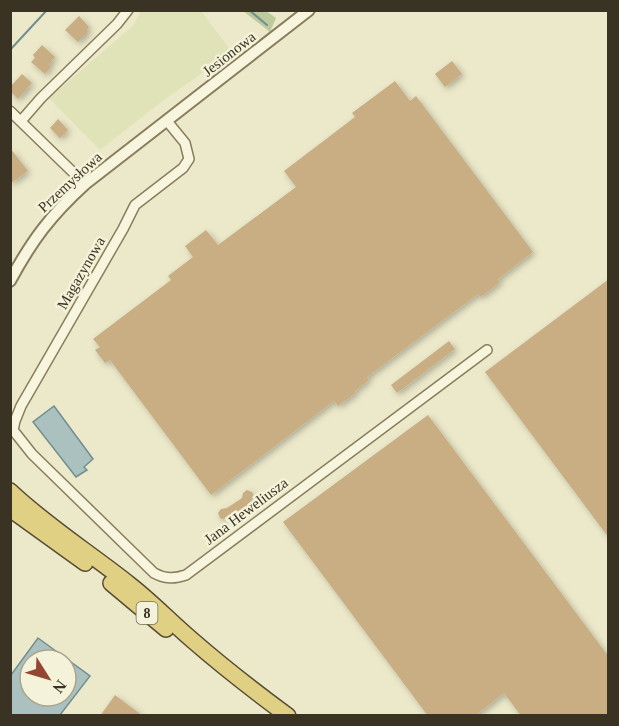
<svg xmlns="http://www.w3.org/2000/svg" width="619" height="726" font-family="Georgia,serif">
<style>
.farmland{fill:#e0e2b8}
.green{fill:#bcca9e}
.water{fill:#aac1bf;stroke:#718f8e;stroke-width:1.5;fill-rule:evenodd}
.lines{fill:none;stroke-linecap:round;stroke-linejoin:round}
.stream{stroke:#718f8e;stroke-width:2}
.building{fill:#c8ae82;filter:url(#shadow)}
.minor-casing{stroke:#887e5f;stroke-width:12}
.tertiary-casing{stroke:#887e5f;stroke-width:14}
.trunk-casing{stroke:#574b33;stroke-width:18}
.minor{stroke:#f7f5dd;stroke-width:9}
.tertiary{stroke:#f7f5dd;stroke-width:10}
.trunk{stroke:#e0d083;stroke-width:15}
.labels{text-anchor:middle;stroke-width:5;stroke-linejoin:round;paint-order:stroke}
.shield{fill:#f4f2d9;stroke:#726c59;stroke-width:1.5}
.shield-label{font-size:14px;font-weight:bold;fill:#3a3222}
.street-label{font-size:15px;fill:#3a3222;stroke:#f4f2d9}
</style>
<defs>
<filter id="shadow"><feDropShadow dx="2.5" dy="2.5" stdDeviation="3" flood-color="#0004"/></filter>
</defs>
<rect width="100%" height="100%" fill="#ece9ca"/>
<!-- farmland -->
<polygon class="farmland" points="141,11 201,11 232,52 161,102 100,150 49,98 133,26"/>
<!-- green -->
<polygon class="green" points="243,11 266,11 276,18 270,32"/>
<!-- water -->
<g class="water">
<polygon points="54,406 93,459 84,467 87,470 76,477 33,422"/>
<path d="M38,638L90,676L60,715H11V675ZM30,660H66V696H30Z"/>
</g>
<g class="lines">
<!-- stream -->
<g class="stream">
<polyline points="249,10 267,25"/>
<polyline points="10,50 47,10"/>
</g>
</g>
<!-- building -->
<g class="building">
<polygon points="79,16 89,27 87,30 88,32 78,42 65,30"/>
<polygon points="42,45 55,57 49,64 51,67 45,74 31,62 35,58 33,55"/>
<polygon points="452,61 462,74 445,87 435,74"/>
<polygon points="22,74 32,83 18,99 10,91 10,87"/>
<polygon points="395,81 410,101 416,96 533,252 498,279 500,282 489,291 480,297 478,294 367,377 369,380 355,391 356,393 338,406 334,401 211,495 110,360 105,363 95,350 100,347 93,339 171,280 168,276 193,257 185,246 206,230 218,245 296,187 284,171 355,117 352,113"/>
<polygon points="58,119 68,130 60,138 50,128"/>
<polygon points="10,148 28,171 10,184"/>
<polygon points="609,279 609,538 485,372"/>
<polygon points="449,341 455,349 397,393 391,385"/>
<polygon points="428,415 609,657 609,716 521,716 504,693 475,716 428,716 283,522"/>
<polygon points="247,490 252,492 254,496 247,506 235,515 233,513 227,518 222,519 220,518 218,513 221,509 227,508 242,498 243,493"/>
<polygon points="115,695 143,716 100,716"/>
</g>
<g class="lines">
<!-- minor casing -->
<g class="minor-casing">
<g id="minor">
<polyline points="10,111 85,184"/>
<polyline points="21,121 41,98 117,24 128,10"/>
<path d="M167,121L185,143L189,159L183,168L135,205L123,229L21,406L15,421L13,430L32,454L154,573C165,579 174,579 186,575L487,350"/>
</g>
</g>
<!-- tertiary casing -->
<g class="tertiary-casing">
<path id="tertiary" d="M10,281C32,240 51,215 85,184L309,10"/>
</g>
<!-- trunk casing -->
<g class="trunk-casing">
<g id="trunk">
<path d="M10,491C47,526 90,553 129,584C151,601 170,621 191,639C222,666 254,691 288,716"/>
<polyline points="10,509 85,563"/>
<polyline points="111,583 166,629"/>
</g>
</g>
<!-- minor -->
<use href="#minor" class="minor"/>
<!-- tertiary -->
<use href="#tertiary" class="tertiary"/>
<!-- trunk -->
<use href="#trunk" class="trunk"/>
</g>
<g class="labels">
<!-- shield labels -->
<rect class="shield" x="136.5" y="602" width="21" height="22" rx="4.5"/>
<g class="shield-label">
<text x="147" y="618">8</text>
</g>
<!-- street labels -->
<g class="street-label">
<text transform="translate(229 54) rotate(-38)" y="5">Jesionowa</text>
<text transform="translate(70 182) rotate(-43)" y="5">Przemysłowa</text>
<text transform="translate(81 273) rotate(-60)" y="5">Magazynowa</text>
<text transform="translate(246 511) rotate(-37)" y="5">Jana Heweliusza</text>
</g>
</g>
<!-- border -->
<rect width="619" height="726" fill="none" stroke="#3a3222" stroke-width="24"/>
<!-- north arrow -->
<g transform="translate(48 678) rotate(127)"><circle r="28" fill="#f4f2d9" stroke="#aaa590" stroke-width="1.5"/>
<path d="M0-4.5L10 22L0 15L-10 22Z" fill="#944632"/>
<text y="-9" font-size="16" font-weight="bold" text-anchor="middle" fill="#3a3222">N</text>
</g>
</svg>
